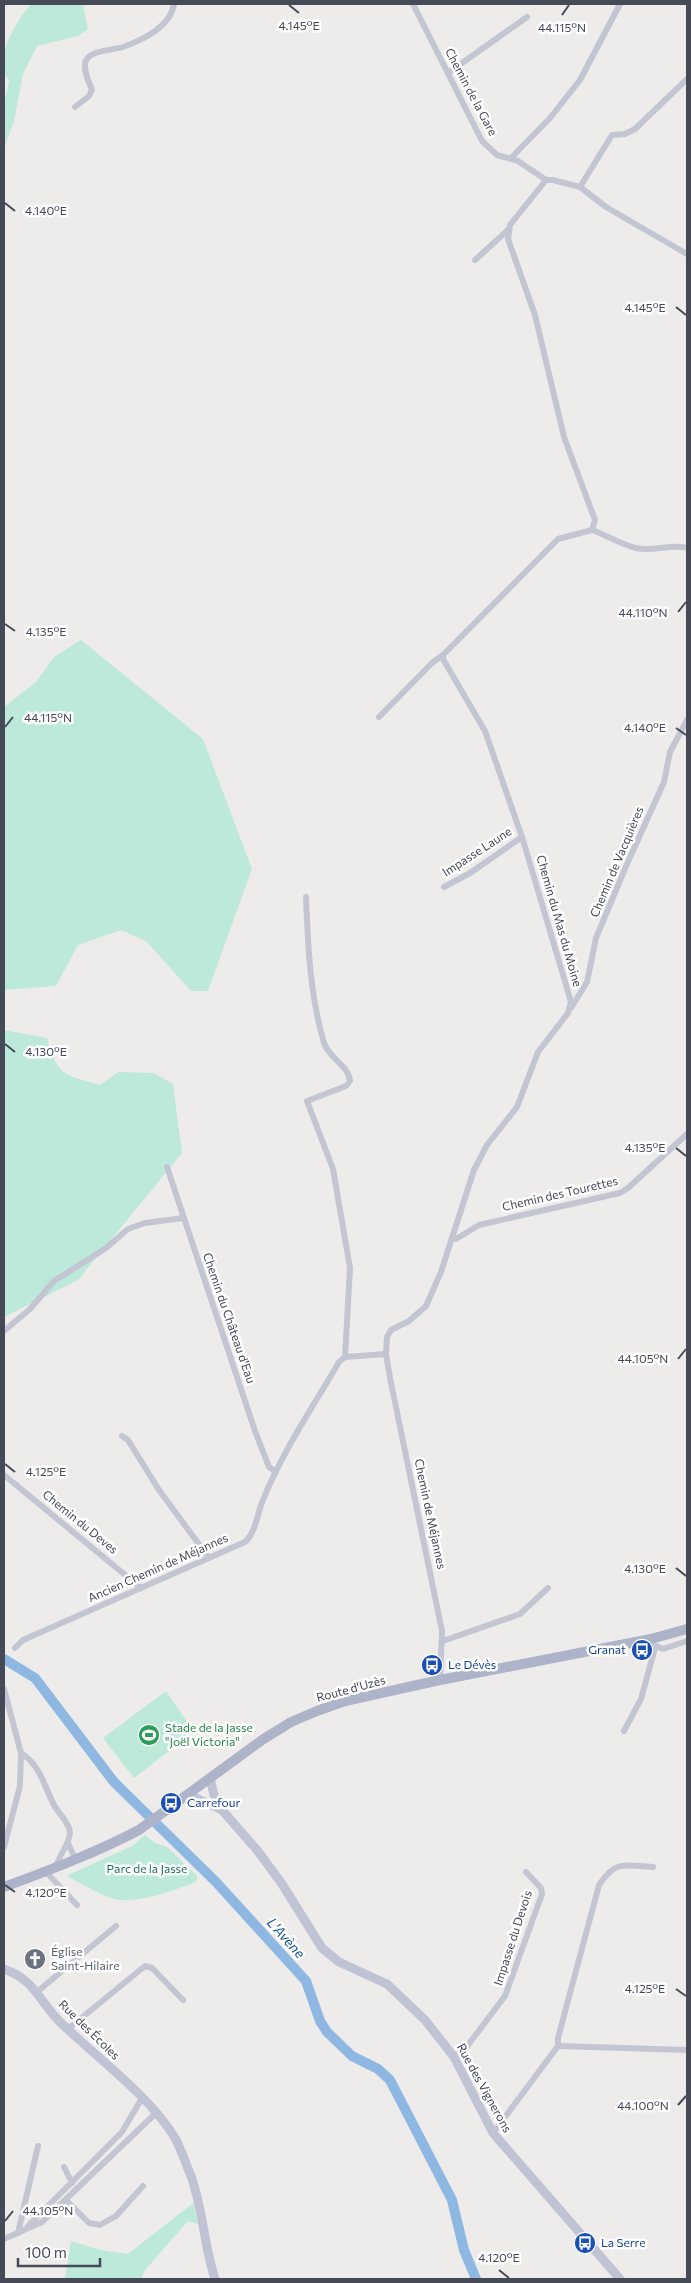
<svg xmlns="http://www.w3.org/2000/svg" width="691" height="2283" font-family="Commissioner,sans-serif">
<style>
.green{fill:#bde9db}
.lines{fill:none;stroke-linecap:round;stroke-linejoin:round}
.river{stroke:#8eb8e2;stroke-width:10}
.street{stroke:#c3c6d2;stroke-width:6}
.secondary{stroke:#bfc3d3;stroke-width:9}
.primary{stroke:#adb3c8;stroke-width:10}
.ticks{fill:none;stroke:#464a57;stroke-width:2}
.labels{text-anchor:middle;stroke-width:5;stroke-linejoin:round;paint-order:stroke}
.street-label{font-size:12px;fill:#464a57;stroke:#fff}
.transit-label{font-size:12px;fill:#164399;stroke:#fff;text-anchor:start}
.leisure-label{font-size:12px;fill:#27864d;stroke:#fff;text-anchor:start}
.park-label{font-size:12px;fill:#1f705f;stroke:#fff}
.worship-label{font-size:12px;fill:#5b616d;stroke:#fff;text-anchor:start}
.water-label{font-size:14px;font-style:italic;fill:#195896;stroke:#fff}
.ticks-label{font-size:12px;text-anchor:middle;fill:#464a57;stroke:#fff;stroke-width:5;stroke-linejoin:round;paint-order:stroke}
</style>
<rect width="100%" height="100%" fill="#eeeceb"/>
<!-- green -->
<g class="green">
<path d="M31,4H83L88,29L78,36L37,46L23,74L14,121L4,148V105L9,81C8,77 4,76 4,71C0,46 16,23 31,4Z"/>
<polygon points="81,640 203,739 252,869 208,991 191,991 146,941 121,930 78,945 56,986 4,990 4,707 36,682 54,657"/>
<path d="M4,1030L47,1038C58,1077 64,1074 100,1085L118,1072L154,1073L173,1084L182,1153L78,1280L4,1317Z"/>
<polygon points="166,1691 194,1732 134,1778 103,1738"/>
<path d="M145,1835L155,1843L167,1847L197,1876V1881C177,1890 132,1906 111,1898C96,1893 81,1883 66,1876L132,1846Z"/>
<polygon points="193,2203 198,2224 188,2221 146,2269 141,2279 65,2279 71,2241 101,2250 128,2254"/>
</g>
<g class="lines">
<!-- river -->
<polyline class="river" points="4,1659 35,1678 114,1782 216,1882 306,1981 320,2021 327,2032 352,2056 378,2069 390,2080 452,2200 464,2250 476,2279"/>
<!-- street -->
<g class="street">
<polyline points="413,4 482,141 497,155 518,161 546,180 553,180 580,187 606,207 687,254"/>
<polyline points="448,73 527,17"/>
<path d="M75,107L89,96L92,90C89,82 82,69 86,60C92,50 113,50 123,47C143,40 171,26 174,4"/>
<polyline points="511,158 550,118 580,80 620,4"/>
<polyline points="546,180 510,225 508,239 535,315 564,437 595,520 592,530"/>
<polyline points="580,187 612,135 625,134 635,129 687,79"/>
<polyline points="475,260 509,229"/>
<path d="M592,530C606,535 622,545 636,548C654,552 673,543 687,548"/>
<polyline points="379,717 432,663 443,655"/>
<polyline points="444,887 470,873 522,837"/>
<path d="M306,897C308,947 310,995 324,1043C329,1058 349,1066 350,1081L346,1086L307,1101L333,1169L350,1268L345,1357"/>
<polyline points="571,1008 587,982 596,938 627,864 664,782 670,752 687,720"/>
<polyline points="167,1167 255,1431 269,1467 276,1472"/>
<polyline points="452,1238 456,1239 479,1225 620,1193 628,1188 687,1134"/>
<polyline points="4,1331 30,1309 54,1281 106,1248 128,1229 145,1223 183,1218"/>
<polyline points="122,1436 128,1440 159,1490 209,1558"/>
<polyline points="4,1475 141,1588"/>
<polyline points="443,1641 520,1614 548,1588"/>
<polyline points="654,1645 663,1649 687,1641"/>
<path d="M15,1648L23,1640L245,1542C256,1532 257,1514 263,1500C282,1452 313,1407 339,1362L345,1357L386,1354"/>
<polyline points="440,1680 442,1631 390,1378 386,1354 387,1337 391,1330 409,1321 426,1306 441,1272 474,1170 487,1145 517,1107 538,1052 568,1013 571,1002 523,840 485,731 443,659 443,655 558,539 592,530"/>
<path d="M4,1689L21,1753C41,1766 44,1786 54,1805C58,1813 69,1822 70,1832C70,1845 58,1855 56,1868"/>
<polyline points="624,1731 641,1699 655,1648"/>
<polyline points="68,1843 76,1861"/>
<polyline points="4,1847 20,1786 21,1753"/>
<polyline points="46,1872 77,1905"/>
<polyline points="37,1992 116,1926"/>
<polyline points="68,2029 145,1966 152,1968 183,2000"/>
<polyline points="558,2046 687,2050"/>
<polyline points="454,2057 465,2049 505,1996 542,1894 541,1888 526,1872"/>
<path d="M493,2133L558,2046V2038L599,1885C616,1859 625,1866 653,1867"/>
<polyline points="64,2167 72,2183"/>
<polyline points="67,2201 89,2223 100,2225 116,2216 143,2186"/>
<polyline points="28,2226 122,2132 142,2098"/>
<polyline points="18,2233 38,2146"/>
<polyline points="4,2239 42,2222 156,2113"/>
</g>
<!-- secondary -->
<g class="secondary">
<polyline points="210,1778 215,1799 222,1810 257,1850 282,1884 322,1948 339,1962 387,1984 425,2020 454,2057 493,2133 620,2279"/>
<polyline points="191,1793 194,1797 222,1810"/>
<path d="M4,1969C35,1980 39,2001 60,2022C96,2057 150,2096 175,2138C181,2149 186,2164 191,2176C203,2209 204,2246 215,2279"/>
</g>
<!-- primary -->
<path class="primary" d="M4,1887C50,1870 95,1853 139,1830L262,1740L291,1722L317,1711L345,1701L440,1680L651,1639L687,1629"/>
</g>
<!-- ticks -->
<path class="ticks" d="M289,5L299,13M562,15L569,5M5,203L15,211M676,307L686,315M678,612L686,602M5,624L15,631M5,727L13,717M676,728L686,735M5,1044L15,1052M676,1148L686,1156M678,1359L686,1349M5,1464L15,1472M676,1568L686,1576M5,1885L15,1892M676,1989L686,1996M678,2105L686,2096M5,2221L13,2211M499,2270L509,2278"/>
<!-- icons -->
<defs>
<g id="bus-disc" transform="scale(1.125)"><circle r="9.5" fill="#1a4fb4" stroke="#fff"/><path d="M-5-6H5V4H4V6H2V4H-2V6H-4V4H-5ZM-3.5-4V0h7V-4ZM-3.5 1.2v1.5H-2V1.2ZM2 1.2v1.5H3.5V1.2Z" fill="#fff"/></g>
<g id="stadium-disc" transform="scale(1.125)"><circle r="9.5" fill="#2e9e5b" stroke="#fff"/><path d="M0-5a6.5 5 0 1 0 0 10a6.5 5 0 1 0 0-10ZM-3.5-1.8h7v3.6h-7Z" fill="#fff"/></g>
<g id="church-disc" transform="scale(1.125)"><circle r="9.5" fill="#6b7280" stroke="#fff"/><path d="M-1.2-6h2.4v3.5h3.3v2.4h-3.3V6h-2.4V-.1h-3.3v-2.4h3.3Z" fill="#fff"/></g>
</defs>
<g fill-rule="evenodd">
<use href="#bus-disc" x="642" y="1650"/>
<use href="#bus-disc" x="432" y="1665"/>
<use href="#stadium-disc" x="149" y="1735"/>
<use href="#bus-disc" x="171" y="1803"/>
<use href="#church-disc" x="35" y="1959"/>
<use href="#bus-disc" x="585" y="2243"/>
</g>
<g class="labels">
<!-- street labels -->
<g class="street-label">
<text transform="translate(471 92) rotate(62)" y="4">Chemin de la Gare</text>
<text transform="translate(477 852) rotate(-33)" y="4">Impasse Laune</text>
<text transform="translate(617 862) rotate(-67)" y="4">Chemin de Vacquières</text>
<text transform="translate(559 921) rotate(74)" y="4">Chemin du Mas du Moine</text>
<text transform="translate(560 1194) rotate(-13)" y="4">Chemin des Tourettes</text>
<text transform="translate(229 1318) rotate(71)" y="4">Chemin du Château d'Eau</text>
<text transform="translate(430 1514) rotate(78)" y="4">Chemin de Méjannes</text>
<text transform="translate(80 1522) rotate(39)" y="4">Chemin du Deves</text>
<text transform="translate(158 1568) rotate(-24)" y="4">Ancien Chemin de Méjannes</text>
<text transform="translate(351 1689) rotate(-15)" y="4">Route d'Uzès</text>
<text transform="translate(513 1938) rotate(-72)" y="4">Impasse du Devois</text>
<text transform="translate(89 2030) rotate(44)" y="4">Rue des Écoles</text>
<text transform="translate(484 2088) rotate(61)" y="4">Rue des Vignerons</text>
</g>
<!-- transit labels -->
<g class="transit-label">
<text x="626" y="1654" text-anchor="end">Granat</text>
<text x="448" y="1669">Le Dévès</text>
<text x="187" y="1807">Carrefour</text>
<text x="601" y="2247">La Serre</text>
</g>
<!-- leisure labels -->
<g class="leisure-label">
<text x="165" y="1732">Stade de la Jasse<tspan x="165" dy="14">"Joël Victoria"</tspan></text>
</g>
<!-- park labels -->
<g class="park-label">
<text x="147" y="1873">Parc de la Jasse</text>
</g>
<!-- worship labels -->
<g class="worship-label">
<text x="51" y="1956">Église<tspan x="51" dy="14">Saint-Hilaire</tspan></text>
</g>
<!-- water labels -->
<g class="water-label">
<text transform="translate(286 1938) rotate(48)" y="5">L'Avène</text>
</g>
</g>
<g class="ticks-label">
<text x="299" y="30">4.145°E</text>
<text x="562" y="32">44.115°N</text>
<text x="46" y="215">4.140°E</text>
<text x="645" y="312">4.145°E</text>
<text x="643" y="617">44.110°N</text>
<text x="46" y="636">4.135°E</text>
<text x="48" y="722">44.115°N</text>
<text x="645" y="732">4.140°E</text>
<text x="46" y="1056">4.130°E</text>
<text x="645" y="1152">4.135°E</text>
<text x="643" y="1363">44.105°N</text>
<text x="46" y="1476">4.125°E</text>
<text x="645" y="1573">4.130°E</text>
<text x="46" y="1897">4.120°E</text>
<text x="645" y="1993">4.125°E</text>
<text x="643" y="2110">44.100°N</text>
<text x="48" y="2215">44.105°N</text>
<text x="499" y="2262">4.120°E</text>
</g>
<!-- border -->
<rect width="691" height="2283" fill="none" stroke="#464a57" stroke-width="10"/>
<!-- scale -->
<path d="M18 2258v8h82v-8" fill="none" stroke="#464a57" stroke-width="2.5"/>
<text x="25" y="2258" font-size="15" fill="#464a57" stroke="#ffffff" stroke-width="4" paint-order="stroke">100 m</text>
</svg>
